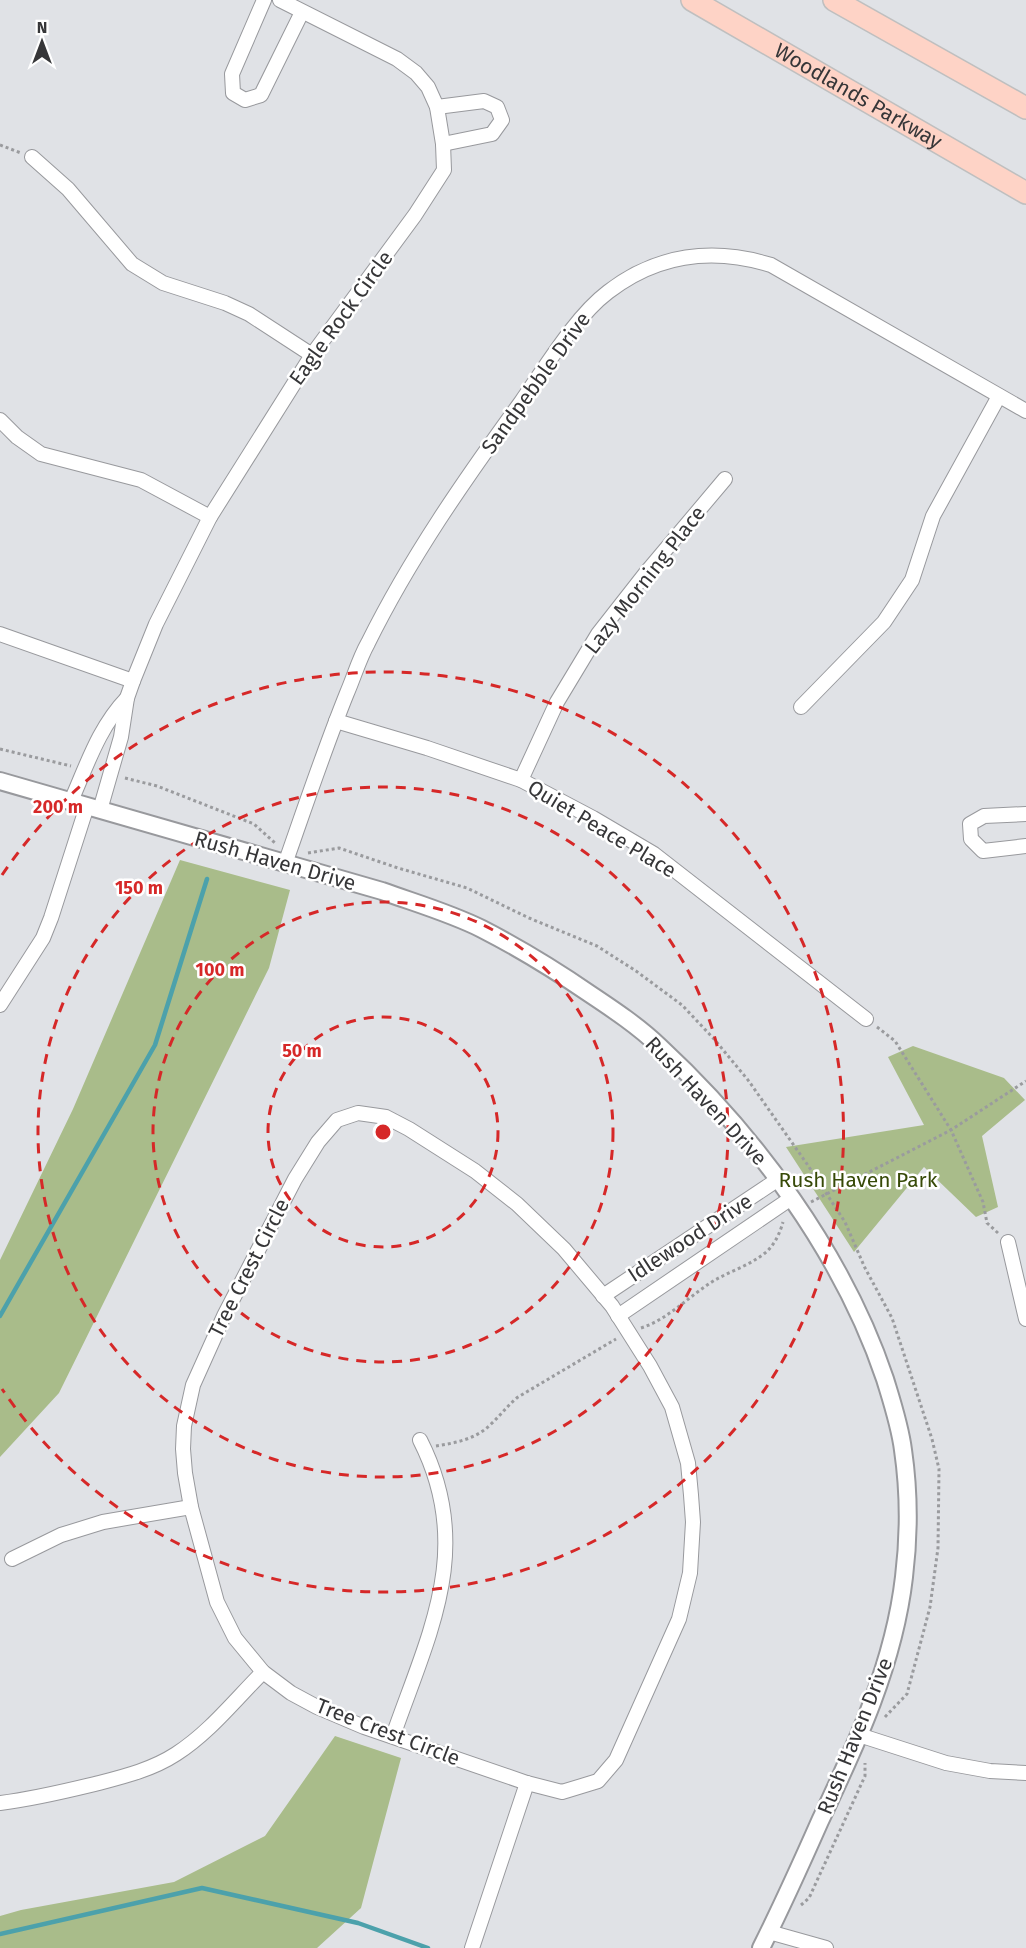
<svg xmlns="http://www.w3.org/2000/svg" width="1026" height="1948" font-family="'Fira Sans',sans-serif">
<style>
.green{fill:#a9bc8a}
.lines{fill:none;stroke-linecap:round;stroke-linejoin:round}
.stream{stroke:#4ca1ab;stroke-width:4.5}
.minor-casing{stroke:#98999d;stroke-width:16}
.tertiary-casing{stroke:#98999d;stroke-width:20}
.primary-casing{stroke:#bfbfbf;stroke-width:24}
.path{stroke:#9a9b9e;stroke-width:3;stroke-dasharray:3 3;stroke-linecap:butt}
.minor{stroke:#fff;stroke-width:14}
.tertiary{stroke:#fff;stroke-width:16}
.primary{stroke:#fed3c6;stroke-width:21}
.ring{fill:none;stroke:#d62828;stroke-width:3;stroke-dasharray:10 8}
.labels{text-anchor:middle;stroke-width:5;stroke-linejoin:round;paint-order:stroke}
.street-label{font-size:21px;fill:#363638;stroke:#fff}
.park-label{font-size:21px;fill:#374a08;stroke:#fff}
.centre{fill:#d62828;stroke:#fff;stroke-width:3}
.ring-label{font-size:18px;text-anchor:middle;font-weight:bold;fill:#d62828;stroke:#fff;stroke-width:5;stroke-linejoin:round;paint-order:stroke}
</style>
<rect width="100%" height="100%" fill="#e0e2e6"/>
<!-- green -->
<g class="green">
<polygon points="180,860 290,890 269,968 59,1393 0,1457 0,1260 73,1109"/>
<polygon points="913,1046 1004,1078 1025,1100 982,1136 998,1207 976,1217 924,1167 854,1252 786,1147 924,1125 888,1057"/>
<polygon points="335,1736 401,1758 361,1908 317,1948 0,1948 0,1916 21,1910 174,1882 265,1836"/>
</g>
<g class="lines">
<!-- stream -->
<g class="stream">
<polyline points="0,1316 155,1045 207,879"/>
<polyline points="0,1934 202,1888 358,1923 428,1948"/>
</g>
<!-- minor casing -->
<g class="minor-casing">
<g id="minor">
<polyline points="264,0 232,74 233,93 245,100 261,95 302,12"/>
<polyline points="437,107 484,101 497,107 502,120 492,134 443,144"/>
<polyline points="32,157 68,189 132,264 163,283 225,303 249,314 312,355"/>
<polyline points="0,420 17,437 41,454 141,480 210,517"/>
<polyline points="0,634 133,681"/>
<polyline points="801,707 884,622 912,580 933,516 999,396"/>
<polyline points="336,721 427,748 521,780 593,818 654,854 866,1019"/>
<polyline points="521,780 557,702 598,634 645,574 725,479"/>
<path d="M71,801C87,765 99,727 127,698"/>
<polyline points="100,810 121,737 127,698 133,681 156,624 210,517 312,355 415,215 444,170 443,144 437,107 428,87 416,73 397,59 280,0"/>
<polyline points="1026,814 984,816 970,824 971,839 983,851 1026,846"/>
<path d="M285,864C305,807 324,750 347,693C354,677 359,659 368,643C410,558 465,479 521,402C545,368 575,317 608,292C657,254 713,247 771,265L1026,411"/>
<polyline points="0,1005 43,938 51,918 87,806"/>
<polygon points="358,1113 386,1117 409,1129 475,1171 517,1204 564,1249 612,1306 650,1366 672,1407 688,1463 691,1495 693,1522 690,1573 679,1619 616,1760 598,1781 562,1792 527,1783 364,1727 317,1707 291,1693 263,1672 235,1638 217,1602 191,1507 185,1473 183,1449 184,1426 193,1385 224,1316 295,1179 318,1142 337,1120"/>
<polyline points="1008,1242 1026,1319"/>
<polyline points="603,1296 777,1180"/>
<polyline points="618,1316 790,1199"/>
<polyline points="12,1559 61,1535 103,1522 191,1507"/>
<polyline points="859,1735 946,1763 990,1771 1026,1773"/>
<path d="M393,1736C429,1633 475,1548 420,1440"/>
<path d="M0,1803C34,1799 66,1791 99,1783C126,1776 153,1769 176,1754C209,1733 235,1700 263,1672"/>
<polyline points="769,1932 826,1948"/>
<polyline points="472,1948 527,1783"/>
</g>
</g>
<!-- tertiary casing -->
<g class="tertiary-casing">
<path id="tertiary" d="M0,781L382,891C415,903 450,913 482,929C519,948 555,970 590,994C614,1010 638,1026 659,1046C755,1135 843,1254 885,1379C892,1402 900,1426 903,1450C909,1491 909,1536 904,1577C894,1664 857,1743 820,1821C801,1864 782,1906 761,1948"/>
</g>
<!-- primary casing -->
<g class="primary-casing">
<g id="primary">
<path id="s1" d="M692,0L1026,193"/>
<polyline points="834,0 1026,108"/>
</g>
</g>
<!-- path -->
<g class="path">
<polyline points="0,145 21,153"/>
<polyline points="0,749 71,766"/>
<polyline points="125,778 157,786 254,824 276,844"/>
<polyline points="308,853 339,848 398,868 467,888 529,918 597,946 636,971 682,1005 714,1039 748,1080 807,1164 845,1222 865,1268 892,1318 932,1439 939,1469 938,1548 930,1607 907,1694 883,1719"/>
<polyline points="877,1027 895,1041 951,1130 983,1202 987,1223 998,1233"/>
<polyline points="811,1202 951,1130 1026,1081"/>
<path d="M641,1328C669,1319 690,1295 715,1280C731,1271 750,1265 765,1253C774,1246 780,1233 783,1222"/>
<path d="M436,1446C455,1443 476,1439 490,1425C500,1416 507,1406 518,1397L616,1339"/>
<polyline points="801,1905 809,1898 865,1776 865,1763"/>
</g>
<!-- minor -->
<use href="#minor" class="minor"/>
<!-- tertiary -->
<use href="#tertiary" class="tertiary"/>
<!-- primary -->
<use href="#primary" class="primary"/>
</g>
<!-- distance rings -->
<g class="ring">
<circle cx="383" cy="1132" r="115"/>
<circle cx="383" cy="1132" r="230"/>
<circle cx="383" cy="1132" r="345"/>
<path d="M2 875A460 460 0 1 1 2 1389"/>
</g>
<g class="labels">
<!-- street labels -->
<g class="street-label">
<text dy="7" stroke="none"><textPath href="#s1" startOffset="192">Woodlands Parkway</textPath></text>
<text transform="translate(341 318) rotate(-54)" y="7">Eagle Rock Circle</text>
<text transform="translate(536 383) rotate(-54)" y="7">Sandpebble Drive</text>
<text transform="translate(645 580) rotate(-52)" y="7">Lazy Morning Place</text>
<text transform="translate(602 829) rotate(31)" y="7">Quiet Peace Place</text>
<text transform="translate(275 861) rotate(16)" y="7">Rush Haven Drive</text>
<text transform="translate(706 1101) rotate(47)" y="7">Rush Haven Drive</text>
<text transform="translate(690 1238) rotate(-33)" y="7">Idlewood Drive</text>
<text transform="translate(249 1268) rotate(-63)" y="7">Tree Crest Circle</text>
<text transform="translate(388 1732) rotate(21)" y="7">Tree Crest Circle</text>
<text transform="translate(855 1736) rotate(-68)" y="7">Rush Haven Drive</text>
</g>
<!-- park labels -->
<g class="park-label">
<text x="858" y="1187">Rush Haven Park</text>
</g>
</g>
<circle cx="383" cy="1132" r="9" class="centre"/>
<g class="ring-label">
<text x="58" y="813">200 m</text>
<text x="139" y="894">150 m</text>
<text x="220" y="976">100 m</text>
<text x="302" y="1057">50 m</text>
</g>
<!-- north arrow -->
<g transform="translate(42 42)" stroke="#ffffff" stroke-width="4.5" paint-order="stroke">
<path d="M0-4.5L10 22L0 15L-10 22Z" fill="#363638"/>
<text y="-9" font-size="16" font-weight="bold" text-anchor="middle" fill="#363638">N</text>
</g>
</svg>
